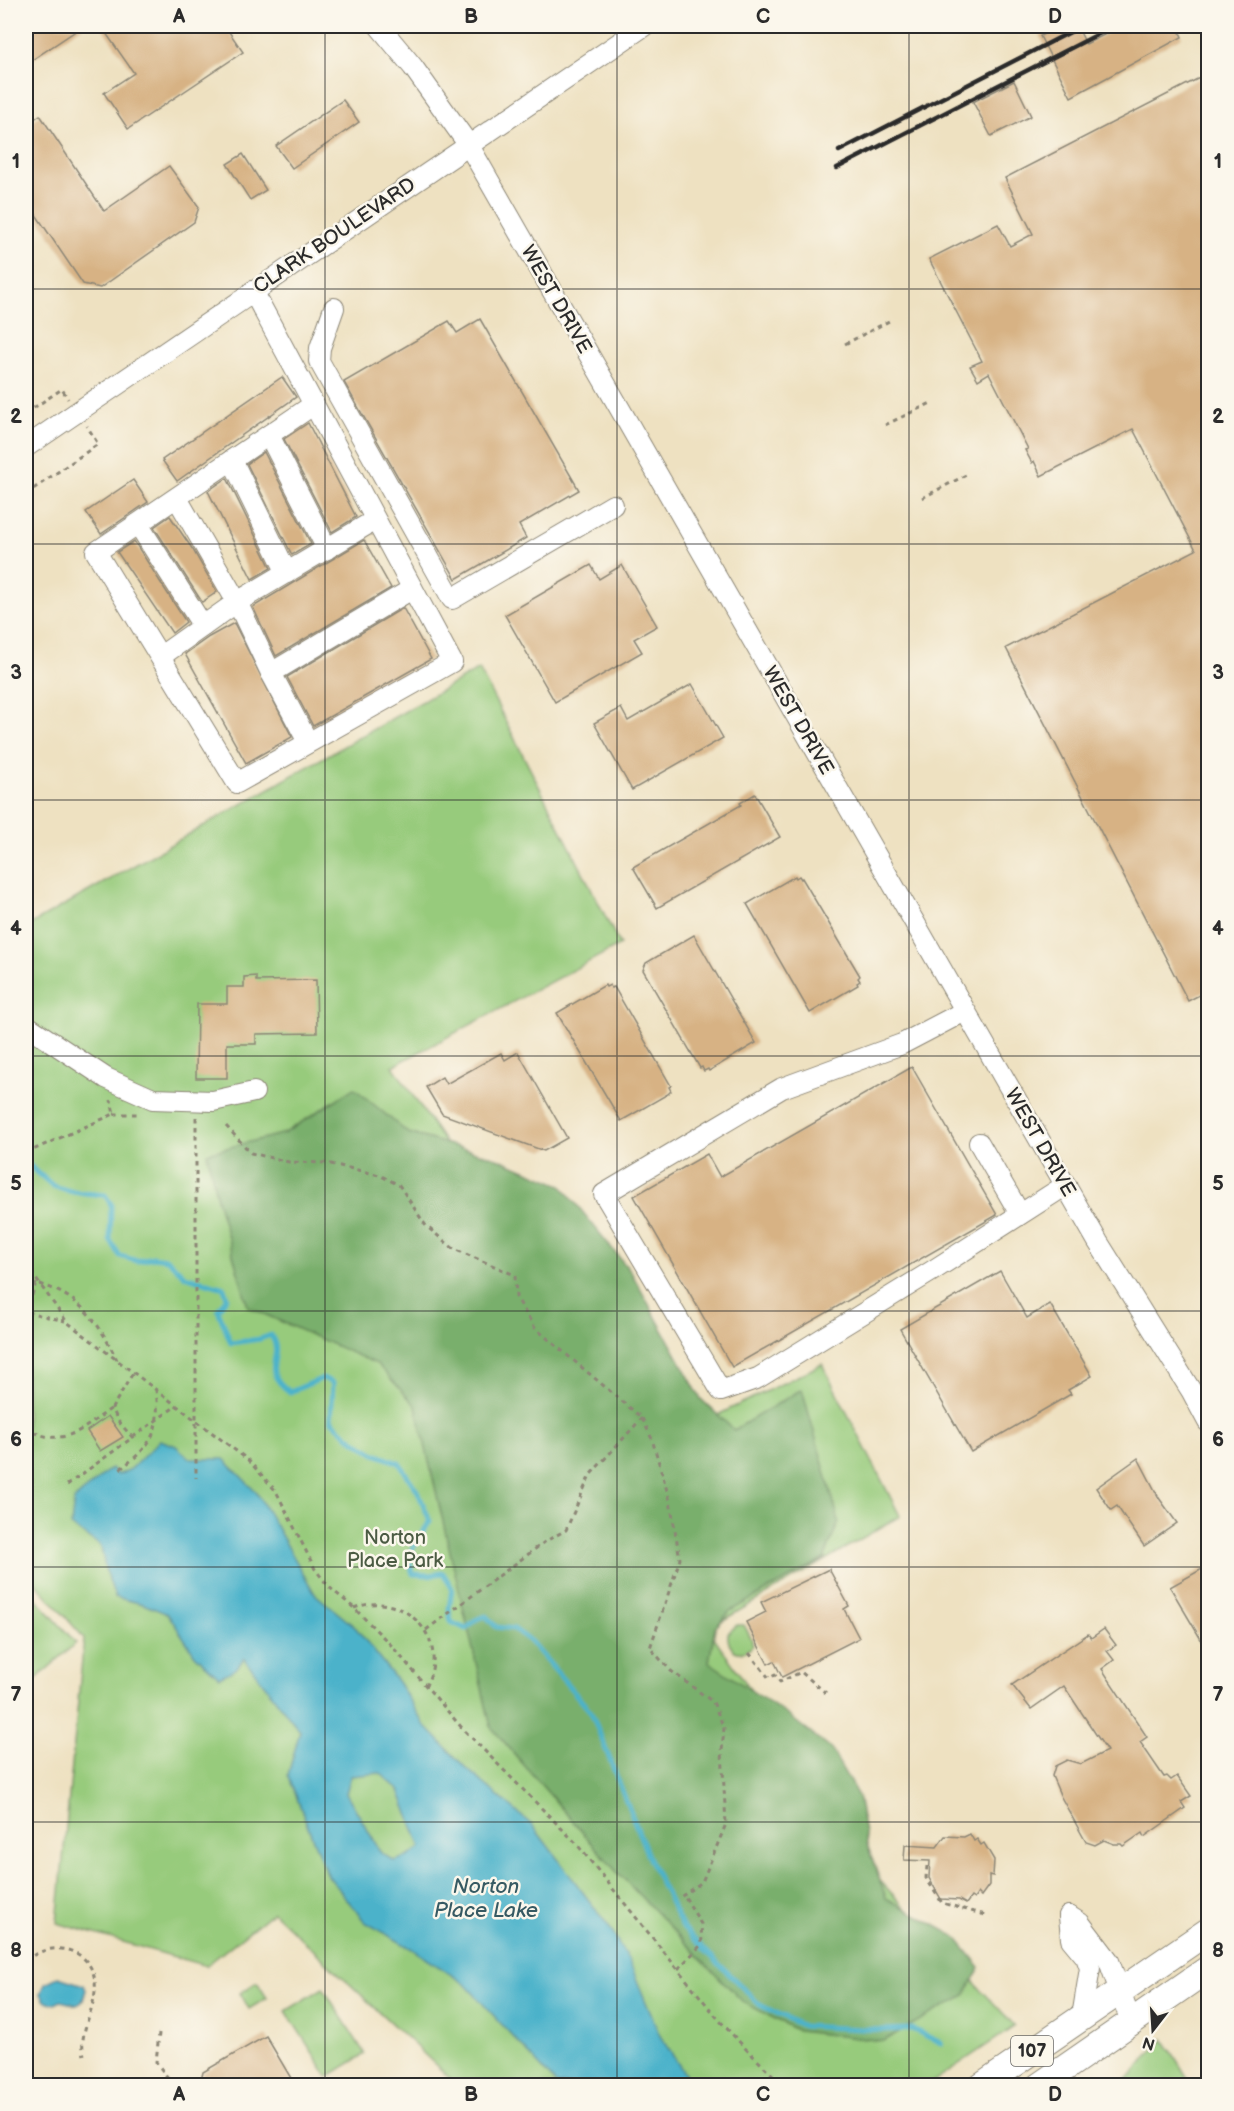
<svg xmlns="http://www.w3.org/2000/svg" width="1234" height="2111" font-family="'Balsamiq Sans',sans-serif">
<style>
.green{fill:#97cb7c;stroke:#617b54;stroke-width:1.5}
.forest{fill:#79af6c;stroke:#526d4c;stroke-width:1.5}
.water{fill:#4bb2ca;stroke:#3b6e7a;stroke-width:1.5;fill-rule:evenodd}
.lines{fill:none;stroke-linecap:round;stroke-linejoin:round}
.stream{stroke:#4bb2ca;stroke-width:5}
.building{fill:#d7b284}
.minor-casing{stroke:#8c8676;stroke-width:22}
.major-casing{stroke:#8c8676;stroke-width:28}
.path{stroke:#8c8676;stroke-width:3;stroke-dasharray:4.5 4.5;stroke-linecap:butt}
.minor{stroke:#fff;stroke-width:20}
.major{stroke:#fff;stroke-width:26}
.rail{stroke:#2b2b2b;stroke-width:4.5}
.grid{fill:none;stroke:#2b2b2b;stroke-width:1.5;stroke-opacity:0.55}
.labels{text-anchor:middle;stroke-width:5;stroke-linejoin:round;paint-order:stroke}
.shield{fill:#fbf7ec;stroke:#696865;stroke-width:1.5}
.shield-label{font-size:18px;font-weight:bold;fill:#2b2b2b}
.street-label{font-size:20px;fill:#2b2b2b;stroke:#fbf7ec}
.park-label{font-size:20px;fill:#4b5b43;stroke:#fbf7ec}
.water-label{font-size:21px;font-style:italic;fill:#365a63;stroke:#fbf7ec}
.neatline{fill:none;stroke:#2b2b2b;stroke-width:2}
.grid-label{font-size:20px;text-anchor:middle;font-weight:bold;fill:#2b2b2b}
</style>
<rect width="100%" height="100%" fill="#fbf7ec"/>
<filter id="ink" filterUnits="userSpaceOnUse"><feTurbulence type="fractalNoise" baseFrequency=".0167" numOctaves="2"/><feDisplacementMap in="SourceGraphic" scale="12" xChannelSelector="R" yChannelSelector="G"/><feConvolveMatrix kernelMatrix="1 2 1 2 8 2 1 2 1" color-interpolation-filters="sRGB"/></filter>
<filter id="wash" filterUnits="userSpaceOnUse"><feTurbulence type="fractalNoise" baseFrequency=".008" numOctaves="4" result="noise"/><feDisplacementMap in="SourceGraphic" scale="24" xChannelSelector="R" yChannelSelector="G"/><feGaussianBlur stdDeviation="1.35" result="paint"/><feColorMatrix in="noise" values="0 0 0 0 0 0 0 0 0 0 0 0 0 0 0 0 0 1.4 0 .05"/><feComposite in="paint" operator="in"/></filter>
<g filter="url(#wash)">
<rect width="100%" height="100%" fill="#eee1c1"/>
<!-- green -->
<g class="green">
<polygon points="479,669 620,945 393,1066 464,1171 699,1424 822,1364 900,1516 708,1629 821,1790 872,1872 1015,2026 928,2085 457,2085 273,1912 206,1966 57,1923 84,1638 26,1572 26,927"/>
<polygon points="26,1587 76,1643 26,1688"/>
<path d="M737,1625H744L752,1640V1645C741,1660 726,1650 728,1633Z"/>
<polygon points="257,1982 267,1998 249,2009 240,1993"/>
<polygon points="323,1988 365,2054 328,2077 286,2011"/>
<polygon points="1164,2039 1192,2085 1121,2085 1122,2085"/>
</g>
<!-- forest -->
<polygon class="forest" points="354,1088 408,1133 497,1158 561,1185 631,1272 701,1399 734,1430 802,1389 839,1521 824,1559 730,1611 715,1628 709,1662 789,1716 831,1749 858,1796 867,1844 886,1898 955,1936 980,1967 965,1995 883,2041 798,2031 743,2002 616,1871 491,1727 416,1406 377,1364 248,1307 217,1199 207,1153 285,1133"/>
<!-- water -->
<g class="water">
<path d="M160,1440L176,1446L190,1459H224L257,1493L315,1594L356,1628L398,1682L425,1726L466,1768L533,1826L609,1927L629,1961L660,2036L692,2085H557L464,1983L412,1949L365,1922L326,1873L288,1775L300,1731L244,1658L236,1669L219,1677L195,1655L168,1614L143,1604L115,1597L105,1568L101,1546L71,1526L74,1500L111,1468L118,1475L131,1469ZM380,1773L399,1790L421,1848L407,1857L394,1861L381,1853L346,1793L351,1776Z"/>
<polygon points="58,1977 84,1985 86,1990 82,2002 77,2005 61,2001 55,2004 45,2001 41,1994 45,1983"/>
</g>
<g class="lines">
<!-- stream -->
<path class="stream" d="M29,1165L53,1186L73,1192L105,1195L111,1204L110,1240L120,1256L137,1261L153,1257L167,1259L185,1276L224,1288L227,1297L218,1310L231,1343L260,1339L271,1335C286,1360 257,1367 290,1392L323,1378L333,1383L331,1420L349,1437L375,1454L399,1463L418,1492L430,1521L408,1556L413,1574L430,1575L443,1573L452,1588L449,1609L451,1622L466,1629L477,1619L486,1616L496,1627L514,1629L530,1641L591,1712L650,1861L683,1928L760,2005L803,2026L882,2030L912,2029L941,2043"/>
</g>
<g id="blocks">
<!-- building -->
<g class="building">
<polygon points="26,26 83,26 26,64"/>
<polygon points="101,26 225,26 243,52 128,129 104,93 134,73"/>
<polygon points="1060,26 1077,26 1086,44 1122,26 1177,26 1182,37 1071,97 1040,36"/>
<polygon points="1209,73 1209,990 1188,1001 1006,648 1196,550 1133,429 1041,476 1034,461 1032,463 1025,450 1028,449 989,373 978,380 970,366 982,361 929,259 998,224 1010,246 1033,234 1005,178"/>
<polygon points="1014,81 1031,116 991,136 973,102"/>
<polygon points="343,100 359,122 292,168 276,146"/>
<polygon points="40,115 104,211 169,166 199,207 194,222 100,288 83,284 26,200 26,125"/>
<polygon points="243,154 266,190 250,200 227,164"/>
<polygon points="480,319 579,490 519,525 526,538 456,579 344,382 449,321 457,333"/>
<polygon points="282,377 296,397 177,481 162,460"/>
<polygon points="308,423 356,517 332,532 284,439"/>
<polygon points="264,452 311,544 292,555 247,464"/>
<polygon points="227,478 271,568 252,579 208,491"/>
<polygon points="133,480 148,502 101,534 86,512"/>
<polygon points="170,516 193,550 217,592 202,602 154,527"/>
<polygon points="364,540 391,588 276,656 253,607"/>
<polygon points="134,541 186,622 172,633 117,552"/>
<polygon points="591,565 599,579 622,565 657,626 634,639 642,652 555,702 505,615"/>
<polygon points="403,608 431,659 313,726 287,677"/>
<polygon points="234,623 292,737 246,763 185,654 209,637"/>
<polygon points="692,684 723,738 632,790 594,723 621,708 628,721"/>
<polygon points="755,794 780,837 657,908 633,867 741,805 740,803"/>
<polygon points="795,876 796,878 799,876 801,879 802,878 860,976 858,978 860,981 857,983 858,985 810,1013 747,904"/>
<polygon points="694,935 756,1043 709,1071 708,1069 704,1071 702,1067 700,1068 643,970 646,963"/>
<polygon points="256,976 256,981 316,980 317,1033 256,1034 256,1044 227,1044 227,1078 196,1078 197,1004 227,1004 227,987 244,987 244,977"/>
<polygon points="605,985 606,987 610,985 611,988 614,987 671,1086 669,1087 671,1091 668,1094 621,1121 557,1013"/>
<polygon points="518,1052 567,1138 544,1151 442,1114 426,1087 442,1077 446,1084 501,1053 505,1060"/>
<polygon points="912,1067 997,1215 732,1367 634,1196 707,1154 720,1177"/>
<polygon points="1000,1271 1027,1318 1050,1304 1092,1376 1068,1390 1071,1394 971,1452 900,1329"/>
<polygon points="108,1416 123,1437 100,1451 87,1431"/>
<polygon points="1138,1458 1159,1498 1177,1523 1144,1546 1117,1506 1111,1510 1096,1488"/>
<polygon points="829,1569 849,1606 844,1609 859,1638 782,1677 774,1661 768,1664 746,1622 766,1612 761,1602"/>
<polygon points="1202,1569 1209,1579 1209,1653 1170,1587"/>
<polygon points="1104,1629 1116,1645 1107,1651 1114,1660 1102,1669 1147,1737 1140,1742 1164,1777 1167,1776 1171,1780 1177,1776 1191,1796 1181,1802 1185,1808 1144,1837 1142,1833 1123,1846 1121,1844 1114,1844 1104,1840 1095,1845 1086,1842 1061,1797 1052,1776 1055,1766 1067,1760 1081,1764 1107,1751 1064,1686 1031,1709 1012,1685 1088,1634 1091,1638"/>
<polygon points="970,1834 974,1841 977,1839 981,1845 984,1843 994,1860 993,1876 989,1875 989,1885 981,1896 978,1893 974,1899 971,1897 966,1904 959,1900 941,1899 929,1878 930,1861 904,1860 905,1845 937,1847 945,1836 964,1837"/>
<polygon points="266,2036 295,2085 200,2085 203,2072"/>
</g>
</g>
</g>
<g filter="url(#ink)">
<use href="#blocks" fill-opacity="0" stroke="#8c8676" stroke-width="1.5"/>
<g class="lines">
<!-- minor casing -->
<g class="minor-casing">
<g id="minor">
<polyline points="379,26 413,67 468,144 1098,1242 1192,1392 1208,1422"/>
<polyline points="253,291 452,662 237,783 96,552 313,405"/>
<polyline points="334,308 320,348 319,361 452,599 613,505"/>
<polyline points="269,435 327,549"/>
<polyline points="26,447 644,26"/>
<polyline points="232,460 287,573"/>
<polyline points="177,498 237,602 271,673 308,742"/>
<polyline points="138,524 203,626"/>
<polyline points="161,656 237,602 375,520"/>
<polyline points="271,673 412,589"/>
<polyline points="965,1011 902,1044 782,1088 604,1194 721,1391 758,1378 932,1271 1066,1185"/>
<polyline points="26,1025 106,1078 153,1099 213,1101 254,1092"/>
<polyline points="979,1143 1020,1214"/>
<polyline points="1069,1916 1080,1923 1109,1961 1131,2022"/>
<polyline points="1069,1916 1071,1939 1086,1957 1090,1968 1082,2017"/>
</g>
</g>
<!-- major casing -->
<g class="major-casing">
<g id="major">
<polyline points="982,2086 1208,1931"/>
<polyline points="1039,2086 1208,1969"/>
</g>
</g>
<!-- path -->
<g class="path">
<polyline points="845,344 889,321"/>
<polyline points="26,413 62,389 68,399"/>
<polyline points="885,425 931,403"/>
<polyline points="26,494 98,444 87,426"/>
<polyline points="922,498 968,474"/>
<polyline points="114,1114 140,1114"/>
<polyline points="196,1117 196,1478"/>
<polyline points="226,1126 251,1153 289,1162 327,1163 379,1175 399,1185 426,1226 454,1249 515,1275 516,1297 535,1328 642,1418 652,1439 670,1501 680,1559 650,1648 671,1671 713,1702 724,1728 722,1751 726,1824 702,1882 679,1898"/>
<polyline points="26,1153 114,1114 111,1100"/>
<polyline points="26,1265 67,1322 248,1460 276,1491 315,1569 329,1587 354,1608 391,1645 462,1728 575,1842 719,2020 745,2048 784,2086"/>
<polyline points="26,1280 33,1275"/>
<path d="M40,1284C82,1298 98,1321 117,1360"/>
<polyline points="27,1312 65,1321"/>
<polyline points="26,1313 37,1280"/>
<path d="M26,1428C63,1450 82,1429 112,1408"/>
<polyline points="133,1438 118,1421 112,1408 133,1373"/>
<path d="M120,1469C152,1446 161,1431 156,1390"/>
<polyline points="67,1485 176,1406"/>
<path d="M354,1608C402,1589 452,1638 426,1685"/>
<polyline points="426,1630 546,1541 566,1530 590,1475 642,1418"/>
<polyline points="749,1653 769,1678 775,1675 780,1682 801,1672 826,1693"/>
<polyline points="927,1866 926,1878 942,1903 985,1915"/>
<path d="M26,1961C47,1941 86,1945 94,1976C101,2003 77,2029 84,2055"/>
<polyline points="678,1969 702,1944 701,1924 684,1895"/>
<polyline points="159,2033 156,2062 168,2078"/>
</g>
<!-- minor -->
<use href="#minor" class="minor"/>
<!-- major -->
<use href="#major" class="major"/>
<!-- rail -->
<g class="rail">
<polyline points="839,151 1082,26"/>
<polyline points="837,168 1114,26"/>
</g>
</g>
</g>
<!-- grid -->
<path class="grid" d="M325,26V2086M617,26V2086M909,26V2086M26,289H1208M26,544H1208M26,800H1208M26,1056H1208M26,1311H1208M26,1567H1208M26,1822H1208"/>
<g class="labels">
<!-- shield labels -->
<rect class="shield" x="1011" y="2036" width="42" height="30" rx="4.5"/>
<g class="shield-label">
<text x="1032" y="2057">107</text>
</g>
<!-- street labels -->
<g class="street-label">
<text transform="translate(334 235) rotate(-34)" y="7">CLARK BOULEVARD</text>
<text transform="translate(557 299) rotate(60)" y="7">WEST DRIVE</text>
<text transform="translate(799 720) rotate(60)" y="7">WEST DRIVE</text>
<text transform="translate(1041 1142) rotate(60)" y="7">WEST DRIVE</text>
</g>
<!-- park labels -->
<g class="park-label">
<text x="395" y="1544">Norton<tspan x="395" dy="23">Place Park</tspan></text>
</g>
<!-- water labels -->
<g class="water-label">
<text x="486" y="1893">Norton<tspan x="486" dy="24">Place Lake</tspan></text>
</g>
</g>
<!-- margin -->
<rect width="1234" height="2111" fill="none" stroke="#fbf7ec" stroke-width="66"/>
<!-- north arrow -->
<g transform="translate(1153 2030) rotate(197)" stroke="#fbf7ec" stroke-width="4.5" paint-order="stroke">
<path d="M0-4.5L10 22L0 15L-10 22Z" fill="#2b2b2b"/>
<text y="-9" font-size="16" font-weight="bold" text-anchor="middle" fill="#2b2b2b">N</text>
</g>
<rect x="33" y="33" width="1168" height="2045" class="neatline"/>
<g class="grid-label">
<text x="179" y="23">A</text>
<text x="471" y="23">B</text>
<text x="763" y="23">C</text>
<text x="1055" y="23">D</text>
<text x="16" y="168">1</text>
<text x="1218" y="168">1</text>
<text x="16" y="423">2</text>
<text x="1218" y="423">2</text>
<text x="16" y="679">3</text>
<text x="1218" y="679">3</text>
<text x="16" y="935">4</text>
<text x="1218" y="935">4</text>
<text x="16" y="1190">5</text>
<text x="1218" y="1190">5</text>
<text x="16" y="1446">6</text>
<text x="1218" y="1446">6</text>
<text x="16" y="1701">7</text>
<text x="1218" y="1701">7</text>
<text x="16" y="1957">8</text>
<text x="1218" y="1957">8</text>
<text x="179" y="2101">A</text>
<text x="471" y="2101">B</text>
<text x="763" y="2101">C</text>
<text x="1055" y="2101">D</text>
</g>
</svg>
